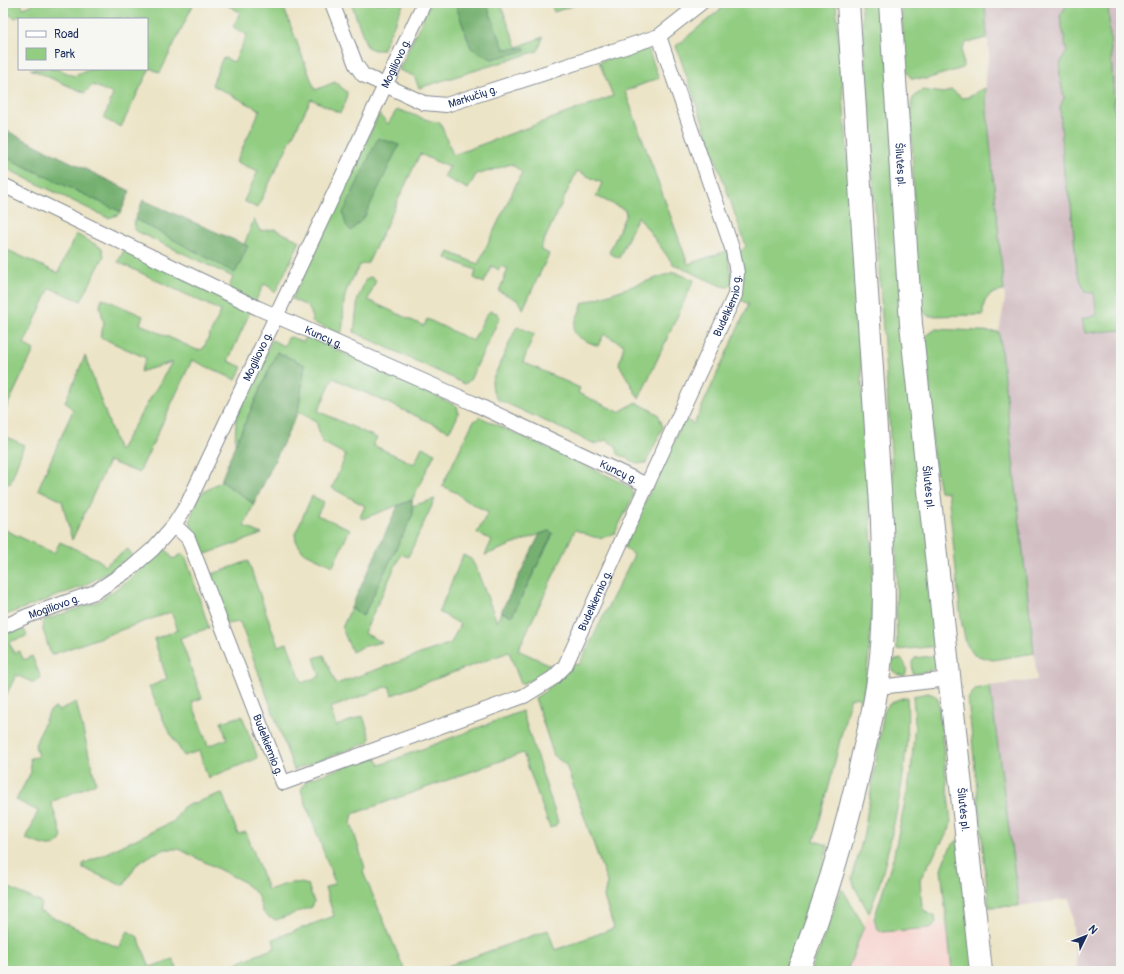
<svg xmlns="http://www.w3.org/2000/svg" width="1124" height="974" font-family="Pangolin,sans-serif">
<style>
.built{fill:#f7d0cb}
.industrial{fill:#d2bec2}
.green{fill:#92cd82;stroke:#567e70}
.forest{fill:#75b070;stroke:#487067}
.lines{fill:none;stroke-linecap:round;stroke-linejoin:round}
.street-casing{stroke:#848a92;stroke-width:16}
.primary-casing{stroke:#848a92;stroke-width:24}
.street{stroke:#fff;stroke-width:14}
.primary{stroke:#fff;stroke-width:22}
.labels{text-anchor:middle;stroke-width:3;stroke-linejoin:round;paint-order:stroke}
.street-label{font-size:11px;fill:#1b2f5e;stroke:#f6f6f2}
</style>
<rect width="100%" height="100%" fill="#f6f6f2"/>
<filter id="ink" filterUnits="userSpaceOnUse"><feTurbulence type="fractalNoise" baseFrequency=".025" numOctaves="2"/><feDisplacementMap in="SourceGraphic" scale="8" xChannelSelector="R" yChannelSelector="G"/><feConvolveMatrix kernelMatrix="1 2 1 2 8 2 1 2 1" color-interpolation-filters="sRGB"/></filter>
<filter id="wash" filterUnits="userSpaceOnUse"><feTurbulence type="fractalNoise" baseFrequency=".012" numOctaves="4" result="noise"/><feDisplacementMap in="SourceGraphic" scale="16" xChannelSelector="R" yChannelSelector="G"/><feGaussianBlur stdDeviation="0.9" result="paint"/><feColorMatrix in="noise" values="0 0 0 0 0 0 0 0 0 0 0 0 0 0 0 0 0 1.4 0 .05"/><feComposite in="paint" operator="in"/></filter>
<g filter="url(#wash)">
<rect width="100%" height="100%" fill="#ece4c6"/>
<!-- built -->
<polygon class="built" points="869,913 878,929 882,932 930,928 933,926 947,925 952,971 847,971"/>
<!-- industrial -->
<g class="industrial">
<polygon points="985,3 1068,3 1060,16 1067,52 1061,83 1064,98 1064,175 1071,205 1077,271 1094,293 1097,316 1082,319 1085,333 1121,330 1121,971 1077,971 1070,899 1019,906 990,686 1037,680 999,332 1005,299 985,78 989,56"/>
<polygon points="1108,3 1121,3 1121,193 1116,135"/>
</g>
<!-- green -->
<g class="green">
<polygon points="3,3 21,3 23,8 36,3 194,3 160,73 150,68 121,127 104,119 113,94 93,85 85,93 30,69 58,69 74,76 91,69 147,69 147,19 125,19 126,17 119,19 28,19 19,15 16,18 3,12"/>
<polygon points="223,3 282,3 315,90 335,82 347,92 346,102 340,113 311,99 257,208 244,201 258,171 236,162 260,110 212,85 222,59 225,58 234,62 247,35 233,27 240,12"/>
<polygon points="351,3 404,3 382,50 374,50 367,47"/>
<polygon points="430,3 455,3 471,48 492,59 525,48 504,49 486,3 500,3 517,47 543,37 538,51 419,88 414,76 399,70"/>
<polygon points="551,3 580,3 554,12"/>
<path d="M728,3H836L859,307L863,403L873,562L872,620L868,663L863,699L862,702H860L858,697L850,699L828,790L814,841L828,845L822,870L785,971H434L548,930L555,950L614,928L604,897L607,882L566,765L554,756L535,698C552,687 559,679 571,663L579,665L634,555L624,547L684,419L694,424L749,304L739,299V253L746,246L676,46Z"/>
<polygon points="861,3 883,3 940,646 897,650 896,606 897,567 890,434"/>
<polygon points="901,3 985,3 987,38 966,43 962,49 963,68 926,79 911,78 905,70"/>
<path d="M1068,3H1108L1116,135L1121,193V330L1085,333L1082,319L1097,315L1094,293L1085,292L1077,271L1071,205L1064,175L1060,107L1064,98C1061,83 1055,64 1067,52L1060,16Z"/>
<path d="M644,46L648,49L659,78L625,91L688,264L727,251L733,284L727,287L721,286L673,264L638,216L619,258L609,253L626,214L625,210L596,196L602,183L577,171L540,249L549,254L523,309L519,301L499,291L508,269L501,266L499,270L492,266L484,283L474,278L476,270L446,258L449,252L478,264L522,172L511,164L480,174L477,173L468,189L444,177L450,166L437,162L420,154L368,263L360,265C355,275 347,286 345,296C342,309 345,323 341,334L312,322L311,312L307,306L292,299L379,114L388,124L396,111L399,110L431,121L440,122L453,155L613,96L599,62Z"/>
<path d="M985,88L1004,291C989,292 982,300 983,315L928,316L922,310L921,305V295L913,252L914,203L911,105L913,98L922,90L944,93L951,90L956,93L962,98C970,98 977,91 985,88Z"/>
<polygon points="3,156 121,212 118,215 108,218 3,167"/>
<polygon points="135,219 235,272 247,246 244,245 254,219 260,231 274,229 300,241 275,293 268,286 264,284 255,302 228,290 233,277 134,230"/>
<polygon points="76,234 102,248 104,256 81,301 50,288 24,344 34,350 3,415 3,248 58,273"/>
<polygon points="124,250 251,310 228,361 242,367 236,380 192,360 139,473 109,461 72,540 62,501 38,489 73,410 65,402 85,356 119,451 172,362 140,372 146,358 100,337 104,324 100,306 102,298 143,316 140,324 197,350 203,349 221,311 118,262"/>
<path d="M674,272L694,280L639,399L619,364L624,345L604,334L598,346C566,333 571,333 583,303Z"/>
<polygon points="370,277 376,280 368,300 424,326 427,319 473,341 486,315 490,311 497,313 500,317 470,380 465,384 354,332 358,298 366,279"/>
<polygon points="519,327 534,334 523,362 580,388 578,393 619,412 636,402 658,414 663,427 646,463 638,464 618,454 616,446 606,440 595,444 497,399 493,392 492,381 516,328"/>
<polygon points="936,329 999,332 1034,653 993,660 974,655 966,643 961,620 948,492 940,491 933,455 926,336"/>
<path d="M307,336L457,406C461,415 454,423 449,431L333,378L318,411L377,438L373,445L414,464L422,447L435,453L412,500L362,519L360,517L365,506L332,488L346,455L322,442L316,421L298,412L305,365L277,352L235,445L236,418L272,340L284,346L288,338L291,337L303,342Z"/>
<path d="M480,417L619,481C626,486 634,488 633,497L615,533C596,542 593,536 575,530L518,650L550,665C544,676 532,680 521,684L509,652L392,695L389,686L330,708L336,726L363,716L370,737L369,742L294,770L240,622L226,624L209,578L210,575L248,561L278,646L287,643L302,683L320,676L314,658L324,655L336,684L451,643L460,624L439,612L463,555L471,559L476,568L497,622L501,612L512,616L553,534L548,531L485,555L492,540L477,533L488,512L463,499L457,493L442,486L473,422Z"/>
<polygon points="3,435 24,445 10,484 3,480"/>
<polygon points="221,481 254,504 244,526 262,534 206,554 200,553 191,526 190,519 199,495"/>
<polygon points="312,496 324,502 317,515 350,529 333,566 303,552 296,541 295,534"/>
<polygon points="435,499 408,557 401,554 364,633 382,642 362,647 352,652 342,628 351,608 363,616 413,514 412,506"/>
<polygon points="3,529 54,553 60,542 99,560 104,566 128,549 132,556 107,573 81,587 3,616"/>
<polygon points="165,548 173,559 182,554 186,558 209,628 180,638 202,698 192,702 208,746 227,739 221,722 242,716 257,756 256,759 208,778 199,751 184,756 167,728 149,687 167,679 154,639 178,630 171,612 51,655 43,630 42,621 97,602 125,583"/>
<polygon points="21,628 25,631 27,636 9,642 14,653 19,651 24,660 32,656 41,678 34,683 16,675 3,702 3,635"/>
<path d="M940,655C936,672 928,672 913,674L912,662L915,658Z"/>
<path d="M901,659C906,664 909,671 904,676L897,674L892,670V660Z"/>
<polygon points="990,686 1019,906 989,907 968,699 975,689"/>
<polygon points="928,693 934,695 938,698 951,823 949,830 920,879 922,907 926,912 935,917 936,923 930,928 882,932 878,929 874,919 893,859 911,773 915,721 913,696"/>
<path d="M907,697C910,743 902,788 892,833C886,860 880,887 869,913L855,888L852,878L863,838L884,712C888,702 897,699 907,697Z"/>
<path d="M76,702L96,783L51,802L62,836C56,854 39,843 26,839L38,811L16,800L31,772L30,758L38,757L35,745L46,718L50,711L56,707L58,711Z"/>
<polygon points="522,711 558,822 555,826 550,828 523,753 353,814 351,823 365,868 363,872 405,971 216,971 275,948 273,939 334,916 325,888 335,883 301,790 307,780 375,756 380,765"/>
<path d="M222,793L238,834L246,832L268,890C282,886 293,879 308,885L314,902L312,907L276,920L268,917L263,912L257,894L242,881L179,849H165L153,854L136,865L123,886L83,868V864L174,821L183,807Z"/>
<path d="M958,840L975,971H952L941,869C944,859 950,845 958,840Z"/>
<polygon points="3,885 42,903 39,911 119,948 128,931 138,937 150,967 173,959 178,971 3,971"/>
<polygon points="840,890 843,890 864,926 847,971 810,971 821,946"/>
</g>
<!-- forest -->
<g class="forest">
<polygon points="455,3 486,3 504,49 525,48 525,51 492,59 471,48"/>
<polygon points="3,129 130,191 121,212 3,156"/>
<polygon points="378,138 399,145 365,216 351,231 346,225 343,213"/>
<polygon points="143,200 248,246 235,273 135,219"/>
<polygon points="277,352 305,365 298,412 254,504 221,481 235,445"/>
<polygon points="412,500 413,514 363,616 351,608 398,506"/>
<polygon points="549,531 553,533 512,616 501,612 540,534"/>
</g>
</g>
<g filter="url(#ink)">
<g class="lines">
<!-- street casing -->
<g class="street-casing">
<g id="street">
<path id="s1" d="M332,3L356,65L363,75L424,103L446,105L659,36L701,3"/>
<path id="s2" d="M3,185L258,308L473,403L647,485"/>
<path id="s3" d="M174,525L188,538L283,783L524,696L553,678L565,666L647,485L735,295L737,273L733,251L659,36"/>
<path id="s4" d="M3,627L27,616L95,592L130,569L153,549L174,525L188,503L424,3"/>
<polyline points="877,686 888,686 949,679"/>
</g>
</g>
<!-- primary casing -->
<g class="primary-casing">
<g id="primary">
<path id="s5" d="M890,3L911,324L981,971"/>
<path d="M798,971C826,901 847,828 863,754C871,722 878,689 881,656C886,611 883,566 882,521L848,3"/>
</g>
</g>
<!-- street -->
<use href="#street" class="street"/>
<!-- primary -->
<use href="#primary" class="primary"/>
</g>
</g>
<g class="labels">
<!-- street labels -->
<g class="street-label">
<text dy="4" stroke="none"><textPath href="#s4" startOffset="715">Mogiliovo g.</textPath></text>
<text dy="4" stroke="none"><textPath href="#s1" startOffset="196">Markučių g.</textPath></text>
<text dy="4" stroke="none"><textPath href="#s5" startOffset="162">Šilutės pl.</textPath></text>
<text dy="4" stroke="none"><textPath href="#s3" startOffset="985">Budelkiemio g.</textPath></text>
<text dy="4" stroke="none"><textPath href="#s2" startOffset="355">Kuncų g.</textPath></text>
<text dy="4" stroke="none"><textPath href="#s4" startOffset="391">Mogiliovo g.</textPath></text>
<text dy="4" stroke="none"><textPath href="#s2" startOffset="679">Kuncų g.</textPath></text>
<text dy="4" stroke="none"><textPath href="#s5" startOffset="486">Šilutės pl.</textPath></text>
<text dy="4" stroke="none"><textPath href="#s3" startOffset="661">Budelkiemio g.</textPath></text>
<text dy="4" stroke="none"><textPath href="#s4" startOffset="55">Mogiliovo g.</textPath></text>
<text dy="4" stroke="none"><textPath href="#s3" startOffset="241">Budelkiemio g.</textPath></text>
<text dy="4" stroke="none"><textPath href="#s5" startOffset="810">Šilutės pl.</textPath></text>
</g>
</g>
<!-- margin -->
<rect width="1124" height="974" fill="none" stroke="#f6f6f2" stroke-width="16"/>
<!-- legend -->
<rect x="18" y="18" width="130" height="52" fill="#f6f6f2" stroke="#9ea6b7"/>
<rect x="26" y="31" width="20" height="6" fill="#ffffff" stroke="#9ea6b7"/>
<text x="54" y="38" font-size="12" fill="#1b2f5e">Road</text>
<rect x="26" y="48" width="20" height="12" fill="#92cd82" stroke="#9ea6b7"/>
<text x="54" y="58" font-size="12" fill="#1b2f5e">Park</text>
<!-- north arrow -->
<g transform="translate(1086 936) rotate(47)" stroke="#f6f6f2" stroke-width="3" paint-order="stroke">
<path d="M0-3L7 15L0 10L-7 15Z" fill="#1b2f5e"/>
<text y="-6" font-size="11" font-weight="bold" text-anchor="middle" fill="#1b2f5e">N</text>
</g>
</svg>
